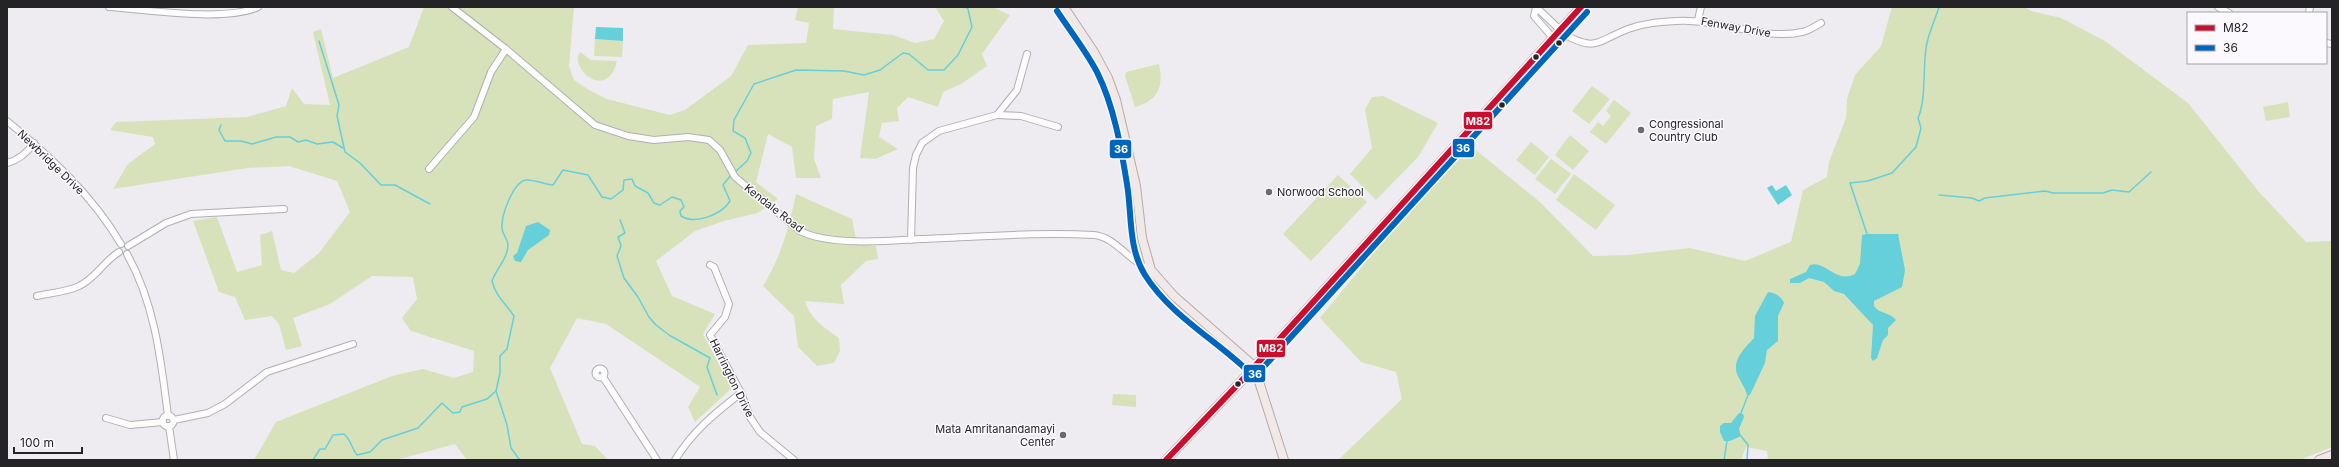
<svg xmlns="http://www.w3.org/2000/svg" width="2339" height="467" font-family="Inter,sans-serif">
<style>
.green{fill:#d7e2ba}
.water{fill:#65cfda}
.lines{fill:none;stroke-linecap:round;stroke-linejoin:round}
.stream{stroke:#65cfda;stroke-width:1.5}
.minor-casing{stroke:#b0afb1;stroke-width:8}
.major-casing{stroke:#b9a9a7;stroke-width:10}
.minor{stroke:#fcfcfd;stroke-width:6}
.major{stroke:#f1e9e7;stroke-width:8}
.bus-1-casing{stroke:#fbf8fe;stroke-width:9}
.bus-2-casing{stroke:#fbf8fe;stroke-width:9}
.bus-1{stroke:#c8102e;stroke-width:6}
.bus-2{stroke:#0065bd;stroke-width:6}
.bus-dot{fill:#242325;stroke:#fbf8fe;stroke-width:1.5}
.poi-dot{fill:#6b696c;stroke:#fbf8fe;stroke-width:1.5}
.labels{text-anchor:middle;stroke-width:3;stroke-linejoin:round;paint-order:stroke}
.street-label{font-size:11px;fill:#242325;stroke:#fbf8fe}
.poi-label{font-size:11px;fill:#242325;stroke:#fbf8fe;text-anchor:start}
.line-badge{stroke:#fbf8fe;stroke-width:1.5}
.badge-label{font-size:11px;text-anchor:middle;font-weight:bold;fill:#fff}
</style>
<rect width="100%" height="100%" fill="#eeecf0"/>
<!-- green -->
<g class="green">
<polygon points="424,7 574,7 569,66 574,80 589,90 607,99 670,115 685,110 731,76 748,45 806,43 809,23 795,20 798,7 834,7 833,29 893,35 915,43 934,39 944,21 935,7 992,7 1010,15 982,54 987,66 961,84 943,92 938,107 908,97 897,108 899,121 882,123 879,137 898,149 875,159 860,158 869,92 833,99 832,119 816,126 814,159 821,178 796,178 792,147 768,134 756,182 778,199 758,213 724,221 695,231 656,261 672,296 715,314 703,334 732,388 695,422 688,407 700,387 606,324 577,318 550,368 582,444 595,446 608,460 467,460 455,444 396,460 254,460 276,422 392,376 423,369 454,378 473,372 474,351 411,331 402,318 417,299 413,277 372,276 330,304 293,318 302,346 286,350 279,324 272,316 245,320 235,297 219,292 193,221 217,217 237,272 262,265 260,235 272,231 281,270 294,273 319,253 350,212 337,181 289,166 247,168 113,189 128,164 155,144 153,137 110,130 116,122 247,117 286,106 292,88 304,104 330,105 313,32 321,29 333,78 409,47"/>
<polygon points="1892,7 2025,7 2031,11 2061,18 2105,41 2188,103 2259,192 2306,242 2332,241 2332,447 2300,460 1768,460 1767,451 1746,447 1741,460 1338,460 1402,399 1396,372 1361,362 1320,318 1433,180 1472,147 1540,202 1593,256 1628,255 1690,248 1745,261 1791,242 1803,190 1827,177 1829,162 1846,118 1847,99 1855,75 1881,46"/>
<polygon points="595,39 623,41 622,57 594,56"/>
<path d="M580,52L591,60L617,61C607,103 568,67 580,52Z"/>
<path d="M1159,64C1164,86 1158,101 1135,107L1125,76L1126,72Z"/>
<polygon points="1592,86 1610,99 1589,124 1572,111"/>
<polygon points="1383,96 1438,123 1418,157 1376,200 1350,174 1372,148 1365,109 1372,97"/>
<polygon points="1614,100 1631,113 1606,144 1590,132 1598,122 1603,126 1611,116 1606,111"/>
<polygon points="2288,102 2290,117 2266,121 2263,107"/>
<polygon points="1570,135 1589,151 1573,170 1555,155"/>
<polygon points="1531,142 1549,157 1535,175 1516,160"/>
<polygon points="1551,159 1571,174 1555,194 1535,179"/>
<polygon points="1574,174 1615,205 1596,230 1556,200"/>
<polygon points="1338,175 1367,202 1311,261 1283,234"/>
<path d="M796,194L852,219L857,244L876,246L878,259L866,261L841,285L844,304L805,301C810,319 824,327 839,338L840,351L834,363L817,366L798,347L794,316L763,286C781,257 789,227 796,194Z"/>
<polygon points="1113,394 1136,395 1136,407 1112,405"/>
</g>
<!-- water -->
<g class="water">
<polygon points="596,27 623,28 623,41 595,39"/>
<polygon points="1772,185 1776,191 1786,185 1792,195 1778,205 1767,188"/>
<polygon points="538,222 550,230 549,235 528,250 521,262 515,261 513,256 517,253 526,226"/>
<path d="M1867,234H1898L1905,270L1902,287L1874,301V306C1879,314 1890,312 1896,320L1888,328V335L1883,340L1877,358L1873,361L1871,358L1873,325L1844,294L1834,291L1824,282L1809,278L1800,283H1790V279L1806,272L1810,265C1826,260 1835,284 1855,274L1860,264L1862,235Z"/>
<path d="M1768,292C1774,292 1782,297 1784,303L1778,316V341L1767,350L1765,363L1750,395H1747C1745,387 1740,381 1737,374C1732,359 1745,348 1754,338L1755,316Z"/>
<polygon points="1739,413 1743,414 1744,417 1739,429 1741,436 1730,441 1724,441 1720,432 1720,426 1724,423 1731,423"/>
</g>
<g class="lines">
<!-- stream -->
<g class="stream">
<polyline points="319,41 339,105 337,116 345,152 360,163 381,185 395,185 430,204"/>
<polyline points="221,125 219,130 225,141 241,141 252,144 276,137 290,137 298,142 306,140 317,144 333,142 343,148"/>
<polyline points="735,172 747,161 751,153 745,138 733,131 734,120 754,84 796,70 844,71 864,75 880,70 903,53 909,54 928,70 944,70 958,55 972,27 968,9 965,7"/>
<polyline points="1939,195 1972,198 1979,201 1985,198 2045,191 2053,193 2103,193 2112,190 2129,192 2151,172"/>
<polyline points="620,220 625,233 618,237 621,246 617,256 624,278 638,297 649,317 656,325 669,335 710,358 707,367 717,395"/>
<path d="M1867,234L1850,183L1868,181L1892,173L1916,147L1921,128L1918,118C1926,101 1923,68 1926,48C1928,34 1935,20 1939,7"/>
<polyline points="1741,413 1748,395"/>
<polyline points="1741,436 1748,445 1747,460"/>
<path d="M313,460L320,449H325L333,435L344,434C352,441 351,448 357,455L370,452L382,440L418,428L442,403L453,413L460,412L462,407L487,399L496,391"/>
<path d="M517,460L519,459L511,448L507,425L496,391L500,373V356L507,349L514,316C506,304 495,295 492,281C496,269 508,258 508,245C508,239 502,234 502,228C501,216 513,182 526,180C533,179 544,184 553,185L563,170L588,175L602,197L611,199L623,190L624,180L632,179L635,186L648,193L654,203L660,205L672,197L681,200L684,207L680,211L681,216C695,225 721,215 730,201L723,185L731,175"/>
<polyline points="1724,460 1727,441"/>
</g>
<!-- minor casing -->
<g class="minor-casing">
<g id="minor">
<path d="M109,7C148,10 225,22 258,7"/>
<path d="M452,7L506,49L595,125L628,136L654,140L688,137L709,140L720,150L735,177L800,231C830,246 887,241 920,239C978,237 1036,232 1094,235C1116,237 1130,263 1151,270"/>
<path d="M1536,7L1557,27L1559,32C1597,52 1593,43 1628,29C1644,23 1660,22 1676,21C1717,18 1765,41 1802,32C1809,31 1815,26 1821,23"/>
<polyline points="1536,7 1534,16 1553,38"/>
<polyline points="2218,7 2229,13"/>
<polyline points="2309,13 2310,7"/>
<polyline points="1698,20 1701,7"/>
<polyline points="2326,43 2332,44"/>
<polyline points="997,115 1021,116 1058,127"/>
<path d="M7,121C51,157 92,195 121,244"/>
<path d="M7,163C19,160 27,153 34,143"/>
<polyline points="429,169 474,117 491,72 506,49"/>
<polyline points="911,240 913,168 916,155 922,143 939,131 997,115 1017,90 1027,54"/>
<polyline points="128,246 166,223 191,214 284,209"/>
<path d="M127,254C155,304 161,360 168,416"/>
<polyline points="710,265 714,267 729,304 725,317 710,335 741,393 750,417 760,432 794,460"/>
<path d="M37,296C50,293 67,292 79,286C95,279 104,261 119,252"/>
<circle cx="600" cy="373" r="4.5"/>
<polyline points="603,377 657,460"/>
<circle cx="168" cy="421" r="5.5"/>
<polyline points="106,418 130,425 163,422"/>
<polyline points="174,420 208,413 225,404 267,372 353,344"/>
<polyline points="169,426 174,460"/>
<path d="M675,460C692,432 715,413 741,393"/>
</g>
</g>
<!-- major casing -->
<g class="major-casing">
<g id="major">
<polyline points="1064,7 1094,52 1108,78 1116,100 1136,186 1142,238 1151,270 1174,296 1254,366 1284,460"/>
<polyline points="1166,460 1245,377 1581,7"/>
<polyline points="2319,460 2332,455"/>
</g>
</g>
<!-- minor -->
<use href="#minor" class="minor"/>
<!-- major -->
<use href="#major" class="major"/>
<!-- bus-1 casing -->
<g class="bus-1-casing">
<polyline id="bus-1" points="1166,460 1245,377 1581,7"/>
</g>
<!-- bus-2 casing -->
<g class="bus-2-casing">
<path id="bus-2" d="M1057,11C1071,32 1086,51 1097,72C1114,106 1121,147 1127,184C1132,214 1128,248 1145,275C1170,315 1216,340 1249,372L1254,374L1260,371L1587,12"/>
</g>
<!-- bus-1 -->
<use href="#bus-1" class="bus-1"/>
<!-- bus-2 -->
<use href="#bus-2" class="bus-2"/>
</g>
<!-- markers -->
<g class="bus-dot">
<circle cx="1559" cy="43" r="3.5"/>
<circle cx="1536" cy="57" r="3.5"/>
<circle cx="1502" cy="105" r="3.5"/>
<circle cx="1238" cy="384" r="3.5"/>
</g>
<g class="poi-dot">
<circle cx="1641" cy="130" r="4"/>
<circle cx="1269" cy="192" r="4"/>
<circle cx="1063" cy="435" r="4"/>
</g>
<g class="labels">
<!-- street labels -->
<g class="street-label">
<text transform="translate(1736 27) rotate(10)" y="4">Fenway Drive</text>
<text transform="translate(51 162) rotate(44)" y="4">Newbridge Drive</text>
<text transform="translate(774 208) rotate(38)" y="4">Kendale Road</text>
<text transform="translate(732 378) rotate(64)" y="4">Harrington Drive</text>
</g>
<!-- poi labels -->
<g class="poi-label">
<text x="1649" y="128">Congressional<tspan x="1649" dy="13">Country Club</tspan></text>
<text x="1277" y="196">Norwood School</text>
<text x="1055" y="433" text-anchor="end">Mata Amritanandamayi<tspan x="1055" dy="13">Center</tspan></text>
</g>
</g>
<g class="line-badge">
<rect x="1463" y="111" width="30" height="19" rx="4" fill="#c8102e"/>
<rect x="1452" y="138" width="23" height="20" rx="4" fill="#0065bd"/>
<rect x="1109" y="139" width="23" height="20" rx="4" fill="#0065bd"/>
<rect x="1256" y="339" width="30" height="19" rx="4" fill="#c8102e"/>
<rect x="1243" y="364" width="23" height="19" rx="4" fill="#0065bd"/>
</g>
<g class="badge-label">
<text x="1478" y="125">M82</text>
<text x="1463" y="152">36</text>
<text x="1121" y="153">36</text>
<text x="1271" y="352">M82</text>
<text x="1255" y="378">36</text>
</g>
<!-- border -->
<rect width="2339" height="467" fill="none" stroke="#242325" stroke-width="16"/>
<!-- legend -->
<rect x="2187" y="12" width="140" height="52" fill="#fbf8fe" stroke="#a5a3a7"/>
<rect x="2195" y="25" width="20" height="6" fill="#c8102e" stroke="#a5a3a7"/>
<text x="2223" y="32" font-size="12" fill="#242325">M82</text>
<rect x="2195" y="45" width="20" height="6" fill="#0065bd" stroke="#a5a3a7"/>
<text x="2223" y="52" font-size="12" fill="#242325">36</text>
<!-- scale -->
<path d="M14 447v6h68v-6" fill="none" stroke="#242325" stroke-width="2"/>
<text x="20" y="447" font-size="12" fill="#242325" stroke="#fbf8fe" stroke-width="3" paint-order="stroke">100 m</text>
</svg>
